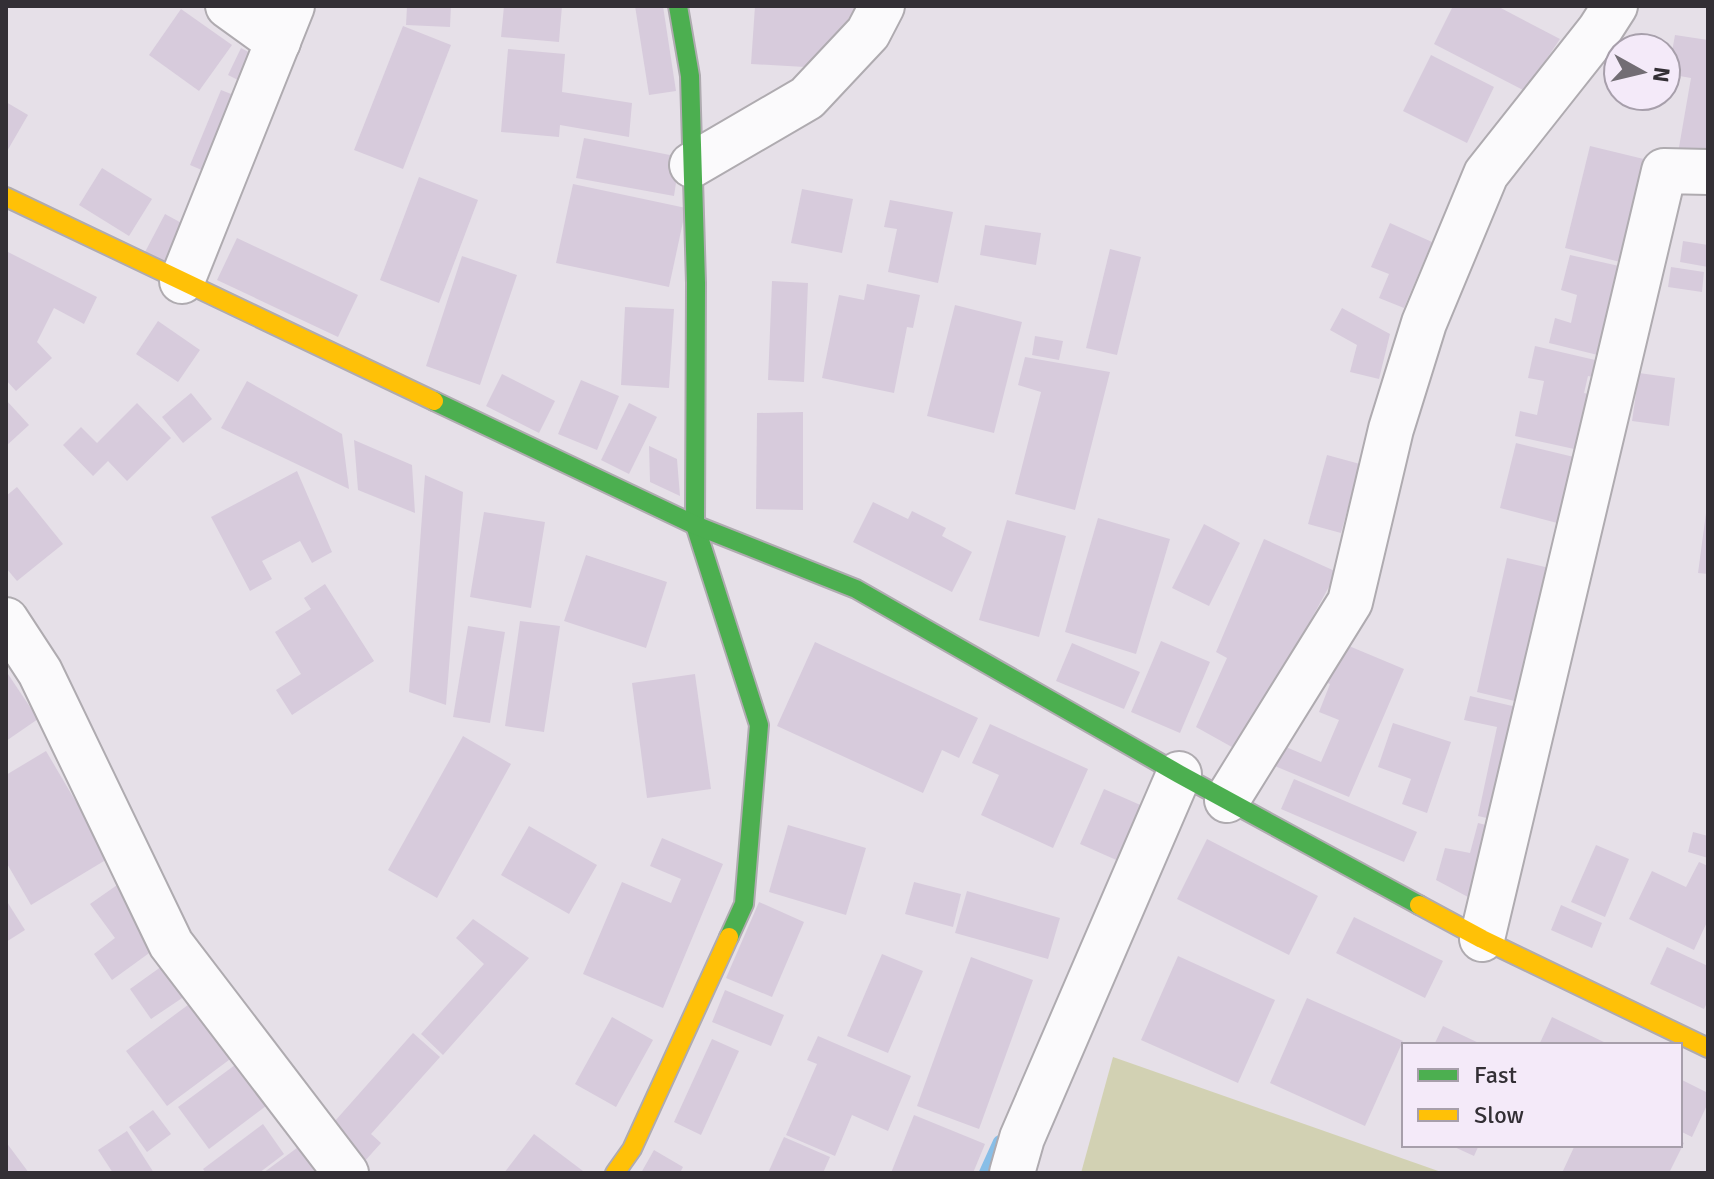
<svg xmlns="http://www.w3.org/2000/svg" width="1714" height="1179" font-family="Signika,sans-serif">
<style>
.green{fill:#d2d1b3}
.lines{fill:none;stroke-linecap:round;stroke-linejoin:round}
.stream{stroke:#88bee7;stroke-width:14}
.building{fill:#d7cbdc}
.street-casing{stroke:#afabb0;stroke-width:48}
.fast-casing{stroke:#afabb0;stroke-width:22}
.slow-casing{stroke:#afabb0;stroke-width:22}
.street{stroke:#fbfafc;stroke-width:44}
.fast{stroke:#4caf50;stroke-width:18}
.slow{stroke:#ffc107;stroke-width:18}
</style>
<rect width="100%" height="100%" fill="#e6e0e8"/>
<!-- green -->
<polygon class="green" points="1113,1057 1444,1173 1081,1173"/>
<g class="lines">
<!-- stream -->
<polyline class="stream" points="986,1173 1000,1142"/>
</g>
<!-- building -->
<g class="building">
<polygon points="407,6 451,6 450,27 406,25"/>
<polygon points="504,6 562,6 559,42 501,37"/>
<polygon points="635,6 663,6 676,91 649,95"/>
<polygon points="755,6 873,6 805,67 751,64"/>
<polygon points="1453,6 1497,6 1560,39 1525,91 1434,44"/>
<polygon points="181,9 232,45 199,91 149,55"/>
<polygon points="403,26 451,45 403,169 354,150"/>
<polygon points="1675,35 1708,40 1708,158 1678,153 1691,78 1668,74"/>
<polygon points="241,48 267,62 254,88 228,75"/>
<polygon points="508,49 565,54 562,92 632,103 629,137 560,125 559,137 501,132"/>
<polygon points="1431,55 1494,87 1467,143 1403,111"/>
<polygon points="221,90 249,101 218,177 190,165"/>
<polygon points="6,102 28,115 6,153"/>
<polygon points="584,138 680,157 674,196 576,178"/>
<polygon points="1590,146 1652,161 1628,264 1565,248"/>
<polygon points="102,168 152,199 129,236 79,205"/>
<polygon points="419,177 478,200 439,303 380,280"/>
<polygon points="573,184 686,208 669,287 556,263"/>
<polygon points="802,189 853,199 842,253 791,243"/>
<polygon points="890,200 953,212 938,283 888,272 897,229 884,227"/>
<polygon points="165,214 198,232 179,269 145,252"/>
<polygon points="1390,223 1432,242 1404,308 1379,298 1389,274 1371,267"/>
<polygon points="985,225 1041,233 1036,265 980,255"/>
<polygon points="237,238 358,295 338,337 217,280"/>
<polygon points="1683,241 1708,245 1708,267 1680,262"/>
<polygon points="1110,249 1141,257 1117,355 1086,348"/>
<polygon points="6,251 97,297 84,324 54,308 37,342 52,358 16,391 6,380"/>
<polygon points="1570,255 1628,268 1606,357 1549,343 1555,318 1571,323 1577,295 1561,290"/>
<polygon points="462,256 517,275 480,385 426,366"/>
<polygon points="1671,267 1704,272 1702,292 1668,287"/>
<polygon points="772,281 808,283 804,382 768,380"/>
<polygon points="867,284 920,295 913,328 907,327 894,393 822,378 839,295 864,300"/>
<polygon points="955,305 1022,322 994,433 927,416"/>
<polygon points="625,307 674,309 669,388 621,385"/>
<polygon points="1342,308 1390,334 1379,379 1350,372 1357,345 1330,330"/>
<polygon points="158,321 200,350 178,382 136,354"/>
<polygon points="1035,336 1063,341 1059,360 1032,355"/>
<polygon points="1535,346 1608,363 1604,379 1588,376 1584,393 1600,397 1588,452 1515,436 1520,411 1537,415 1544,381 1528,378"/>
<polygon points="1025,357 1110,372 1075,510 1015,494 1041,392 1018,385"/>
<polygon points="1639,373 1675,378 1669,426 1632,421"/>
<polygon points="502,374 555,401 539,433 486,406"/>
<polygon points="581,380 619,396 597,450 558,434"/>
<polygon points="247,381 342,434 349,489 221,428"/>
<polygon points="191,393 212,419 183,443 162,417"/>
<polygon points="6,400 29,425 6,446"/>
<polygon points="137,403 171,438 127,481 108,461 93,476 63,445 81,427 97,443"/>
<polygon points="629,403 657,417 629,474 601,460"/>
<polygon points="803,412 803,510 756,509 757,413"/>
<polygon points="354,440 412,465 415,513 358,490"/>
<polygon points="1516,443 1578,458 1561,524 1500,508"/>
<polygon points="649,446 677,459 680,496 650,482"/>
<polygon points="1327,455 1360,464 1341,533 1308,524"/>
<polygon points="297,471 332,552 312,563 300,541 262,561 272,579 250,591 211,517"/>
<polygon points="425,475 463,492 446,705 409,692"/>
<polygon points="17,487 63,544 17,581 6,568 6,496"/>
<polygon points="873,502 908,519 912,511 946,528 942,536 972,552 952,592 853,542"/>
<polygon points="484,512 545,522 531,608 470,597"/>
<polygon points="1706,513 1708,513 1708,574 1698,573"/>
<polygon points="1098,518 1170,539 1136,654 1065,632"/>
<polygon points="1007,520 1066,536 1039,637 979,620"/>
<polygon points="1204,524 1240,543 1209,606 1172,588"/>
<polygon points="1264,539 1337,572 1239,751 1196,727 1227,658 1216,652"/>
<polygon points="586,555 667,582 646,648 564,621"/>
<polygon points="1507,558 1562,571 1531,705 1477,692"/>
<polygon points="325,584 374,661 292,715 276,690 301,674 275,632 311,609 304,598"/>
<polygon points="520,621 560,626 544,732 505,726"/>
<polygon points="468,626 505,632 490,723 453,717"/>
<polygon points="1161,641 1210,662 1180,733 1131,712"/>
<polygon points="1337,641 1404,669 1349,797 1263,761 1272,741 1321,762 1339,720 1319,712 1330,684 1320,680"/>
<polygon points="815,642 978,718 959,758 942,750 923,793 777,726"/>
<polygon points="1072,643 1140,672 1124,709 1056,681"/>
<polygon points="6,671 38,719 6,741"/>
<polygon points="695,674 711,789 647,798 632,683"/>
<polygon points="1470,696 1529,710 1504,822 1478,816 1497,727 1464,720"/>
<polygon points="1393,723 1451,742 1427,813 1402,804 1411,779 1378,767"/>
<polygon points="990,724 1088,769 1053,848 981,815 999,775 972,763"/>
<polygon points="463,736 511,764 437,898 388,870"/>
<polygon points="46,751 109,858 31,905 6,862 6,775"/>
<polygon points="1294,779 1417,832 1404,862 1281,809"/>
<polygon points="1104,789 1154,811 1130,866 1080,844"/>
<polygon points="1478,823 1502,829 1485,906 1436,880 1445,848 1470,853"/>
<polygon points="788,825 866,848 846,915 769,892"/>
<polygon points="529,826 597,865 569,914 501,875"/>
<polygon points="1693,832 1708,836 1708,858 1688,852"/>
<polygon points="662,838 723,864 663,1008 583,974 622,882 671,903 681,879 650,866"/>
<polygon points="1207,839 1318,896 1289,955 1177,899"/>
<polygon points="1596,845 1629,859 1605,917 1571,902"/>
<polygon points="1699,862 1708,866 1708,920 1694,950 1629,919 1652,871 1686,887"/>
<polygon points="914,882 961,894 953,927 905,914"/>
<polygon points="120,883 163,943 112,980 94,954 115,938 90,904"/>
<polygon points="967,891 1060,918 1048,959 955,933"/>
<polygon points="6,900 25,930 6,942"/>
<polygon points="759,902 804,922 772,997 726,978"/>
<polygon points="1561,905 1602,923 1592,948 1551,930"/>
<polygon points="1354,917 1443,961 1425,998 1336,953"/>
<polygon points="473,919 529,958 443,1055 421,1034 484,964 456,938"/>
<polygon points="1667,947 1708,966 1708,1001 1704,1009 1650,984"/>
<polygon points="882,954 923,971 888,1053 847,1036"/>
<polygon points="1178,956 1275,1000 1238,1083 1141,1040"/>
<polygon points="971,957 1033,980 979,1129 917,1106"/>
<polygon points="172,959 194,990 151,1019 130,989"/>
<polygon points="725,990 784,1015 771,1046 712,1022"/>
<polygon points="1307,998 1403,1041 1365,1126 1270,1083"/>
<polygon points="196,999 237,1054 167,1106 126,1051"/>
<polygon points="612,1017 653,1040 616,1107 575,1084"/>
<polygon points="1552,1017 1610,1045 1539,1045"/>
<polygon points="1443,1026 1483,1045 1434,1045"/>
<polygon points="413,1033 440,1057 371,1134 381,1143 363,1163 335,1121"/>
<polygon points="818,1036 911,1076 888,1131 852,1115 835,1156 786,1135 817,1064 807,1060"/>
<polygon points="712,1039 739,1051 701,1135 674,1122"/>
<polygon points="235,1065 266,1106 209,1149 178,1107"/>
<polygon points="1680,1079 1708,1093 1708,1103 1692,1137 1680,1131"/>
<polygon points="153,1110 171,1134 147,1152 129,1127"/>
<polygon points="914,1115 985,1144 973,1173 891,1173"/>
<polygon points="263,1124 284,1154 259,1173 206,1173 203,1169"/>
<polygon points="127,1131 154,1173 113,1173 98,1150"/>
<polygon points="534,1134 583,1171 582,1173 504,1173"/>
<polygon points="784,1137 830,1157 823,1173 768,1173"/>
<polygon points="1680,1141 1684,1143 1669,1173 1562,1173 1575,1145 1680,1145"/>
<polygon points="6,1142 29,1173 6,1173"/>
<polygon points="301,1145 319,1169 313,1173 263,1173"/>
<polygon points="1450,1145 1479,1145 1474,1156"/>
<polygon points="654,1150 683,1167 680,1173 641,1173"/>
</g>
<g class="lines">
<!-- street casing -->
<g class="street-casing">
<g id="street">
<polyline points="228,6 278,42"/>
<polyline points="692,165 807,98 868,33 882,6"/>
<polyline points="182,281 292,6"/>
<polyline points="6,620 40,672 171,944 346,1173"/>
<polyline points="1227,800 1350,602 1391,429 1424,323 1486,174 1599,31 1615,6"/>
<polyline points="1482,939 1664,171 1708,172"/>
<polyline points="1012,1173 1022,1138 1179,774"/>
</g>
</g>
<!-- fast casing -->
<g class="fast-casing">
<g id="fast">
<polyline points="678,6 690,76 696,283 695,525 759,725 744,904 729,937"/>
<polyline points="434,401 695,525 856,589 1179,774 1419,905"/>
</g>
</g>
<!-- slow casing -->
<g class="slow-casing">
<g id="slow">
<polyline points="6,197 434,401"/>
<polyline points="1419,905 1482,939 1708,1048"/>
<polyline points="615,1173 632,1149 729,937"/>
</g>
</g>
<!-- street -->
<use href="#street" class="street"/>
<!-- fast -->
<use href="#fast" class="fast"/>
<!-- slow -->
<use href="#slow" class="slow"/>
</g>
<!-- border -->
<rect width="1714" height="1179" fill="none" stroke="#332f35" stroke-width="16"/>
<!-- legend -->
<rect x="1402" y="1043" width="280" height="104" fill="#f4eaf9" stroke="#a79fab" stroke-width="2"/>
<rect x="1418" y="1069" width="40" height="12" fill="#4caf50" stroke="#a79fab" stroke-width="2"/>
<text x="1474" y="1083" font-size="24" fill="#332f35">Fast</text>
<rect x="1418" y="1109" width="40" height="12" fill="#ffc107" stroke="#a79fab" stroke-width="2"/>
<text x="1474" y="1123" font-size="24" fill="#332f35">Slow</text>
<!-- north arrow -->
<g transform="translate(1642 72) rotate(98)"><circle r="38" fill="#f4eaf9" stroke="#a79fab" stroke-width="2"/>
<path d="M0-6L14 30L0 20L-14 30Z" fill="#726d74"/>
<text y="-12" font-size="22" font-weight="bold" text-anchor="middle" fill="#332f35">N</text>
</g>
</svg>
